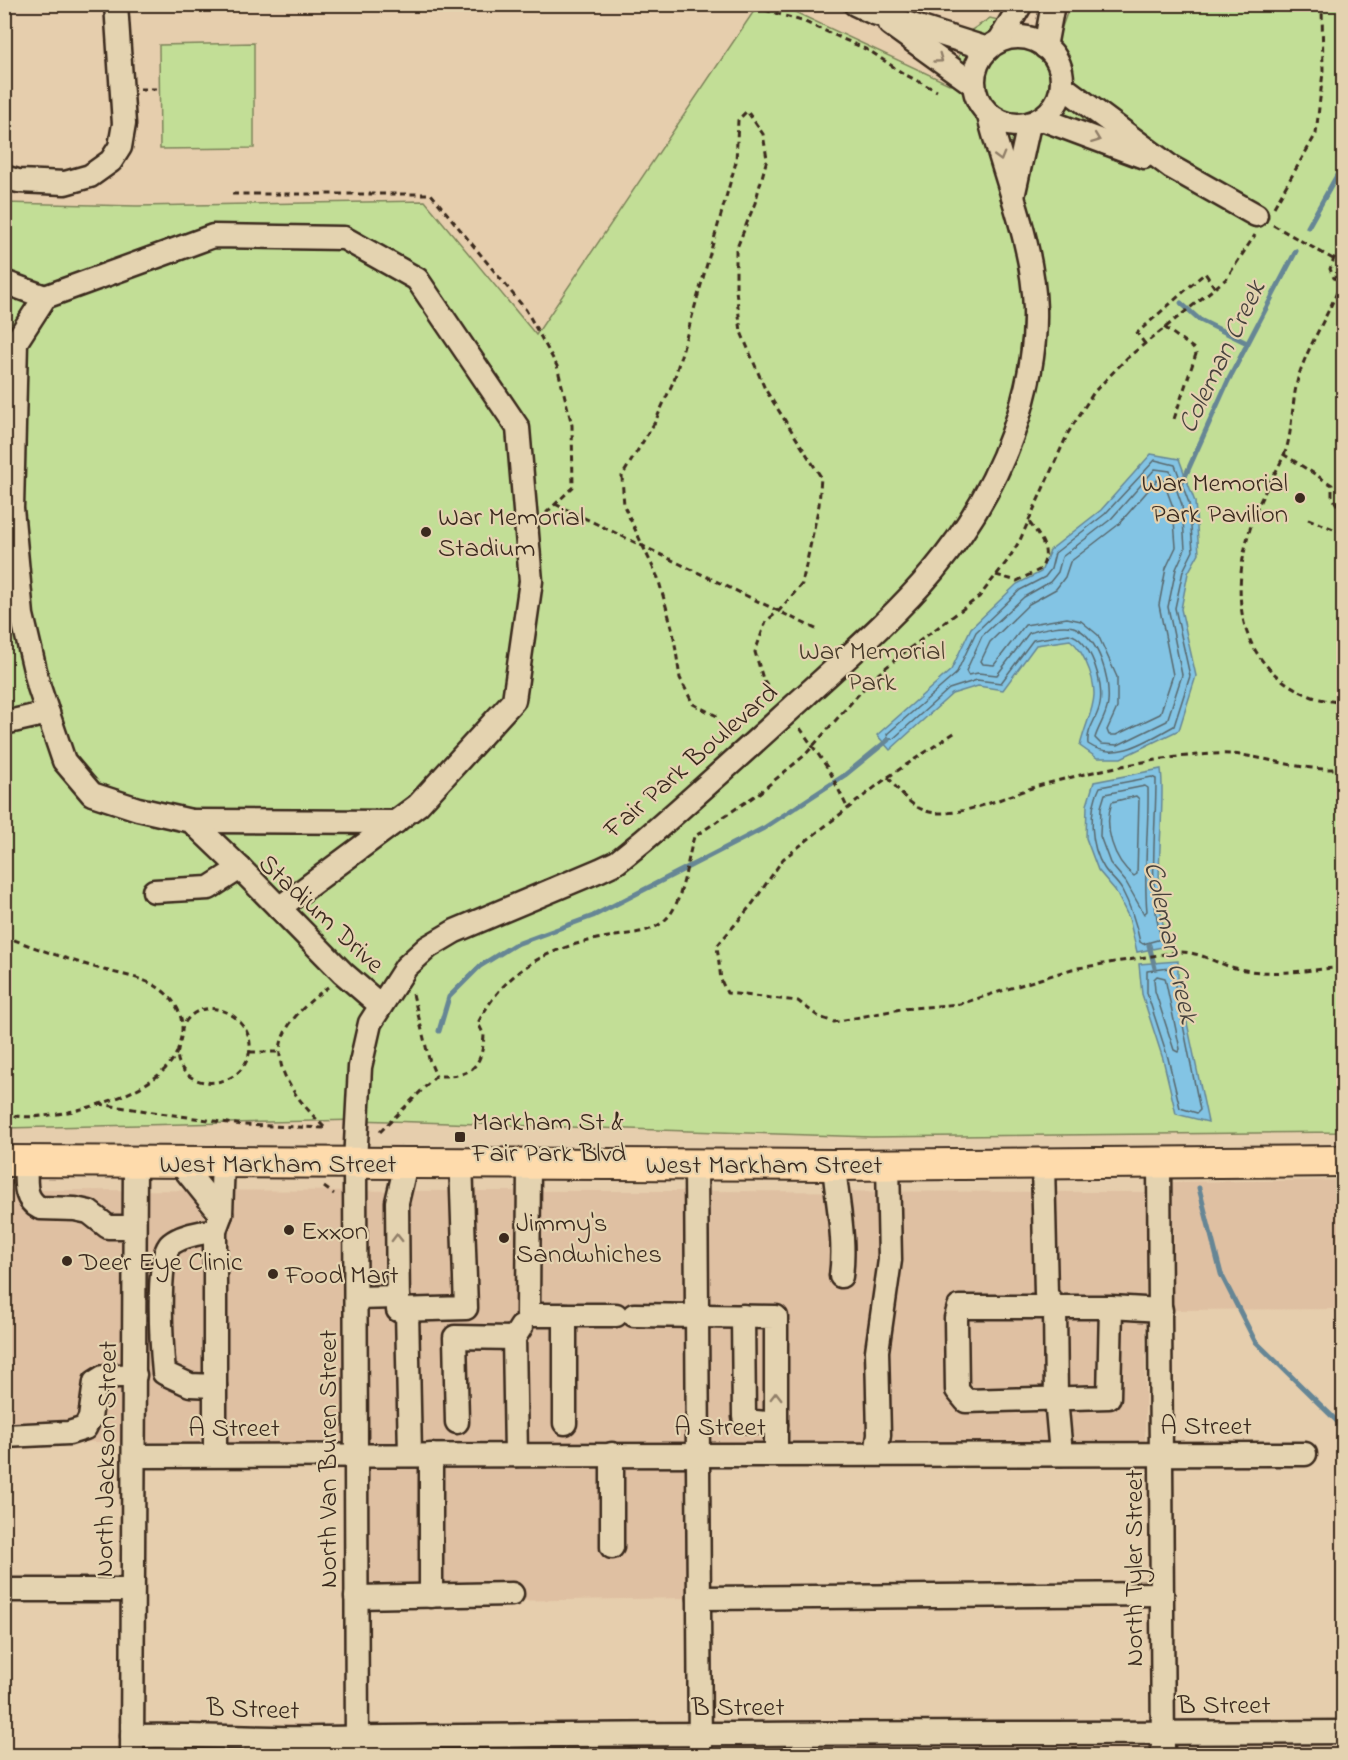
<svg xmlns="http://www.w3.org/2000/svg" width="1348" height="1760" font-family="'Indie Flower',sans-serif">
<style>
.built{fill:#dfc0a2}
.green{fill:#c2de96;stroke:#7e845a;stroke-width:1.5}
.water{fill:#83c4e4;stroke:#668695;stroke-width:1.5}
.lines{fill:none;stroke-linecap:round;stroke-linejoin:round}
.shore{stroke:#58686d;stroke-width:1.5}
.stream{stroke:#668695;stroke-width:5}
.minor-casing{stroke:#3b2a1e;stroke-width:27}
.major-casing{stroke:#3b2a1e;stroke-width:34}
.path{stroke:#3b2a1e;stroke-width:3;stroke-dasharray:6 4.5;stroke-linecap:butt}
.minor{stroke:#e4d3b0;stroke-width:22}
.major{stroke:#fedbac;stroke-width:30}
.oneway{stroke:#907e67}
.poi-dot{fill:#3b2a1e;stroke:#e4d3b0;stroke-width:2}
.labels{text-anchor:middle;stroke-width:4.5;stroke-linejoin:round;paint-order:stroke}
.poi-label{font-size:27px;fill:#3b2a1e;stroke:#e4d3b0;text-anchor:start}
.park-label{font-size:27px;fill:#483c2a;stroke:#e4d3b0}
.street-label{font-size:27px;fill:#3b2a1e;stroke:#e4d3b0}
.water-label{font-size:28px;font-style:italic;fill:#46413c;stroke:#e4d3b0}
</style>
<rect width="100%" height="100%" fill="#e6cead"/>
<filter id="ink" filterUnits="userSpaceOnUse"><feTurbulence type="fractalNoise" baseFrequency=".0167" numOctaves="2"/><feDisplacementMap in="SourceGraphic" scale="12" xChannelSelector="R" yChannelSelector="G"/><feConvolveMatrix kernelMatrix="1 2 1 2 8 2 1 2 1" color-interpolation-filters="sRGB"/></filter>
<g filter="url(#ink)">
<!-- built -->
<g class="built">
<polygon points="1343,1180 1343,1309 1172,1310 1170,1182"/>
<polygon points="4,1190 1146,1192 1145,1443 5,1442"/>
<polygon points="370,1464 685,1468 687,1598 366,1603"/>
</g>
<!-- green -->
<g class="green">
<polygon points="758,5 780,5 949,84 967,33 990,18 1059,35 1070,5 1343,5 1343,1132 871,1137 357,1120 5,1128 4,203 137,206 425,201 536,335"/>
<polygon points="254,43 254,148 160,149 159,45"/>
</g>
<!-- water -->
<g class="water">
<path d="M1151,454L1179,459L1195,502L1199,553L1188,573L1181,609L1196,676L1179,730L1121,758H1097L1080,746C1089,710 1103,699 1086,662C1081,652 1078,646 1070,640L1036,645L1003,690L978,686L952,694L890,750L877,735L951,670L971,628L1017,584L1041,572L1050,550L1101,510Z"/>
<path d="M1161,769C1167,812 1147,914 1172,945L1137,952L1129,918L1115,890L1098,870L1086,838L1087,805L1094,782Z"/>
<polygon points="1178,961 1178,980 1208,1122 1176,1114 1163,1059 1142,994 1139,964"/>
</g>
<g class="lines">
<!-- shore -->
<g class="shore">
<path d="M1155,460L1175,465L1189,503L1193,551L1183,571L1175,608L1190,676L1174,726C1148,740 1116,763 1088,744C1086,729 1098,718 1100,704C1104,684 1091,639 1069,634L1033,640L1001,683L977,680L949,689L893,739H888L887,734L956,674L976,632L1020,590L1045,577L1051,569L1055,553L1105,514Z"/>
<path d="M1155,469L1170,471L1182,505L1185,549L1176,569L1168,607L1182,675L1167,721L1118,745L1101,744L1095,738C1098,727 1107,715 1108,703C1110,679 1100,640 1076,628C1065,623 1040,629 1029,633L997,675L978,673L968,675L966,671L982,636L1024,597L1050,582L1058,572L1062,557L1111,519Z"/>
<polygon points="1158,479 1163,480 1173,507 1176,547 1166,568 1159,605 1173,675 1160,714 1116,735 1109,735 1107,730 1117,708 1117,677 1098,635 1081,621 1067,618 1025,625 994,665 983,664 981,661 990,642 1029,604 1056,589 1065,577 1070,562 1118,525"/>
<path d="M1152,777L1156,779C1156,833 1148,887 1161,939L1143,944L1140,942C1136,923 1131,907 1122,890C1117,881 1109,876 1104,868C1090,846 1088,810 1100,787Z"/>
<path d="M1145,786L1148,788C1149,829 1143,871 1147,911L1144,914L1126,882L1110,863L1100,836L1101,807L1105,794Z"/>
<path d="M1136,796L1139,799L1137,874L1134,876C1113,860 1103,827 1112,802Z"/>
<polygon points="1169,968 1172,970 1200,1110 1197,1113 1180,1108 1168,1058 1147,993 1147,971"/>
<polygon points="1157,976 1165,978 1180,1049 1178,1052 1174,1050 1155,991 1154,979"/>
</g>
<!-- stream -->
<g class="stream">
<polyline points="1308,227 1344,163"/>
<polyline points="1181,303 1200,320 1247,343"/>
<polyline points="1183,481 1228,381 1296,251"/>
<polyline points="1149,945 1155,968"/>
<polyline points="439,1031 449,997 480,966 514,945 593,916 764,828 845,775 888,740"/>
<polyline points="1199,1188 1221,1274 1255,1341 1344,1428"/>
</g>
<!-- minor casing -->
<g class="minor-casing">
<g id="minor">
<polyline points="855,4 874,13 988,49"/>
<polyline points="890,24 973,84"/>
<circle cx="1018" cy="81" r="44"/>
<polyline points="1000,40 1021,4"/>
<polyline points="1045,47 1053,4"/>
<polyline points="1062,86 1171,167 1256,215"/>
<polyline points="1042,119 1144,157"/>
<polyline points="4,177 18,181 65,183 90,176 111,161 120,147 124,124 116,4"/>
<polyline points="1013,197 1029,124"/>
<polyline points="4,282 45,297"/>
<polyline points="4,723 48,713"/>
<polyline points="191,821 396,822"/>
<polyline points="240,868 191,821 138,809 92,794 64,761 39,687 22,615 12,508 16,342 45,297 213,236 344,238 417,279 518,428 531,581 514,700 418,805 279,908"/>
<polyline points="154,891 209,888 240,868 343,973 380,1005"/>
<path d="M26,1161C26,1179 22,1199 40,1208L75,1209L89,1212L108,1227H134"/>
<polyline points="179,1162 221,1214"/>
<polyline points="529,1163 528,1315 565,1315 565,1423"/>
<polyline points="406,1164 397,1202 398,1310 466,1308 461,1161"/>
<polyline points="696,1164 700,1756"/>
<polyline points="1043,1164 1046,1294 1055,1308 1056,1398 1061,1454"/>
<polyline points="1159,1164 1163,1756"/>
<path d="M834,1165C837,1203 846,1238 841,1276"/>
<polyline points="356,1298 398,1297"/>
<polyline points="1111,1307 1109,1397 966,1401 957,1390 956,1318 959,1307 1111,1307 1161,1310"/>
<polyline points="407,1310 410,1455"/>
<polyline points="565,1315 616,1315"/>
<polyline points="634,1315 776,1317 776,1454"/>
<polyline points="743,1316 744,1417 746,1421 776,1424"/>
<path d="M215,1386L190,1385L164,1373C162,1351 155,1257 171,1244C182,1235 201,1233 215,1230L221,1214L223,1162"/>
<polyline points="457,1422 455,1337 514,1338"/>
<polyline points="4,1436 69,1433 85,1428 90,1418 95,1382 103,1377 135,1375"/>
<polyline points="876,1454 879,1435 877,1351 890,1260 888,1164"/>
<polyline points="215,1455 215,1230"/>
<polyline points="431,1455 431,1596"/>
<polyline points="516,1455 514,1338 521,1327"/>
<polyline points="135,1456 1305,1454"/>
<polyline points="612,1547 612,1454"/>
<polyline points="4,1590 132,1590"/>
<polyline points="356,1597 512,1594"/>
<polyline points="699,1598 1162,1594"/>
<path d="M132,1736C196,1734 258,1740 321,1738C662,1732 1003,1734 1344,1732"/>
<polyline points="132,1756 135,1163"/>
<path d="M357,1756L355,1162L360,1067L370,1023L406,967L428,947L455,931L600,870L617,862L643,841C698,794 751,745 805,696C895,614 970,552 1013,433C1027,393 1036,352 1035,309C1033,243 1005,179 989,116"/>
</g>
</g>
<!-- major casing -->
<g class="major-casing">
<polyline id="major" points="4,1161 834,1165 1344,1161"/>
</g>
<!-- path -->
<g class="path">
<polyline points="745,4 805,22 870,51 904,74 937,91"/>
<polyline points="1333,4 1344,7"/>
<polyline points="1072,10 1080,4"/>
<polyline points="140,89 160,89"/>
<polyline points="232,194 431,194 526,310 557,366 572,425 573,487 545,514"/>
<polyline points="1274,207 1316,134 1323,72 1322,4"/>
<polyline points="1273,225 1333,259"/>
<polyline points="1344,252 1335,256 1330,269 1334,278 1344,283"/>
<path d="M1341,282C1330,312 1312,339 1301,369C1291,395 1294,424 1286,450C1278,471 1264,490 1256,511C1230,582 1229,660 1308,695C1318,700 1332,701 1344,703"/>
<polyline points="1164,327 1193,348 1196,354 1173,422"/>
<polyline points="1145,344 1137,333 1205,273 1215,288"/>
<polyline points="1283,454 1332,485 1332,496 1344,517"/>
<polyline points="555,504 820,631"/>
<polyline points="1308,519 1344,533"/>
<path d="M996,575L1017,581L1041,569C1052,550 1040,537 1029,522"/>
<polyline points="717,716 693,704 680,678 673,631 658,578 624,506 622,476 655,422 674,380 736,162 738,120 747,111 763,134 767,159 755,203 736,250 736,290 741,332 765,389 821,477 819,505 802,584 778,612 766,621 755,652 763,679 776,697"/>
<polyline points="800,728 829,770 847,807"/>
<path d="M1344,768C1300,774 1257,751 1213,754C1156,757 1092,771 1038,786C1008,795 973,813 941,813C916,814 902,795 888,777L783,859L753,903L717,946L721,980L727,993L798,1001L819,1017L834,1022L901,1009L960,1004L1072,969L1177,952C1200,951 1214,963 1235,968C1269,977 1309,970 1344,967"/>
<polyline points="888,777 957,731"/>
<path d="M4,936C37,949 70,960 104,970C119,974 138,977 152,984C168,992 182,1008 182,1027C183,1039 174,1051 179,1063C191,1091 234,1087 246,1062C267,1021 201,985 182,1028"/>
<polyline points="413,994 429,1059 436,1076"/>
<polyline points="250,1052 280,1052"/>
<polyline points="99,1104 242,1125 325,1128"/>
<path d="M4,1115C17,1116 30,1118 42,1116C83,1112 159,1092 177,1052"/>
<path d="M324,1127C268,1070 261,1037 328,987"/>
<path d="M380,1132L436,1076C469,1077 482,1070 484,1035L478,1023C507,966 553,945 615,936C633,933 652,933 666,919C683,904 687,859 694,837L759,793L805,755L872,679L906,651L979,597L1008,560L1020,540L1068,433L1094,392L1127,358L1226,279L1255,235"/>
<polyline points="324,1187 334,1194"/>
</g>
<!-- minor -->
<use href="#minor" class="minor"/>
<!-- major -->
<use href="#major" class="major"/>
</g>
<!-- one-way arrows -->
<defs><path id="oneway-chevron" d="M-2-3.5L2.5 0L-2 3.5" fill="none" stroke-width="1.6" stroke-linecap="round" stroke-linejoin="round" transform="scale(1.5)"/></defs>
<g class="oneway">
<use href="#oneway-chevron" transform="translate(939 59) rotate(36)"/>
<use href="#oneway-chevron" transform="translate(1096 139) rotate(21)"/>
<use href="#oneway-chevron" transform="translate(1000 157) rotate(74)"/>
<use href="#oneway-chevron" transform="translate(397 1238) rotate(-91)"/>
<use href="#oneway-chevron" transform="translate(776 1396) rotate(-90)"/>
</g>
</g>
<!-- markers -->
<g class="poi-dot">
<circle cx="1300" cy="498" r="6"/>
<circle cx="426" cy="532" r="6"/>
<rect x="454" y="1131" width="12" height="12" rx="3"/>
<circle cx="289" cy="1230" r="6"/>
<circle cx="504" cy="1238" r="6"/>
<circle cx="67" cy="1261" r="6"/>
<circle cx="273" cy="1274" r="6"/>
</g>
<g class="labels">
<!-- poi labels -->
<g class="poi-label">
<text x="1288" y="491" text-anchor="end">War Memorial<tspan x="1288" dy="31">Park Pavilion</tspan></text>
<text x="438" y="525">War Memorial<tspan x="438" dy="31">Stadium</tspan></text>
<text x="472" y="1130">Markham St &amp;<tspan x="472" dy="31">Fair Park Blvd</tspan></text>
<text x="516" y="1231">Jimmy's<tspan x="516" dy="31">Sandwhiches</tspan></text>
<text x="301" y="1239">Exxon</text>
<text x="79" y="1270">Deer Eye Clinic</text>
<text x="285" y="1283">Food Mart</text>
</g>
<!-- park labels -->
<g class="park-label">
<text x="872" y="659">War Memorial<tspan x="872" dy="31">Park</tspan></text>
</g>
<!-- street labels -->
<g class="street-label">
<text transform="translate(690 760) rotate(-41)" y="9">Fair Park Boulevard</text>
<text transform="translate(322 913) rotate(43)" y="9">Stadium Drive</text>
<text x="278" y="1172">West Markham Street</text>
<text x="764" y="1173">West Markham Street</text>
<text x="1206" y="1434">A Street</text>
<text x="720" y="1435">A Street</text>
<text x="234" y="1436">A Street</text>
<text transform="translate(105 1459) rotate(-89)" y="9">North Jackson Street</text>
<text transform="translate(327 1459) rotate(-90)" y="9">North Van Buren Street</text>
<text transform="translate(1133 1568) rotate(-90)" y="9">North Tyler Street</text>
<text x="1224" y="1713">B Street</text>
<text x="738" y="1715">B Street</text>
<text transform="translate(253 1708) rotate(2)" y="9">B Street</text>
</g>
<!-- water labels -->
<g class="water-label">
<text transform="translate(1220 356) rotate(-64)" y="10">Coleman Creek</text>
<text transform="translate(1173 942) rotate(77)" y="10">Coleman Creek</text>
</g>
</g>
<!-- margin -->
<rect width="1348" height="1760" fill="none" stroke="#e4d3b0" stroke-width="24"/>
<rect x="12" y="12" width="1324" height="1736" fill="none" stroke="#3b2a1e" stroke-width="2" filter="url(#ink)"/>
</svg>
